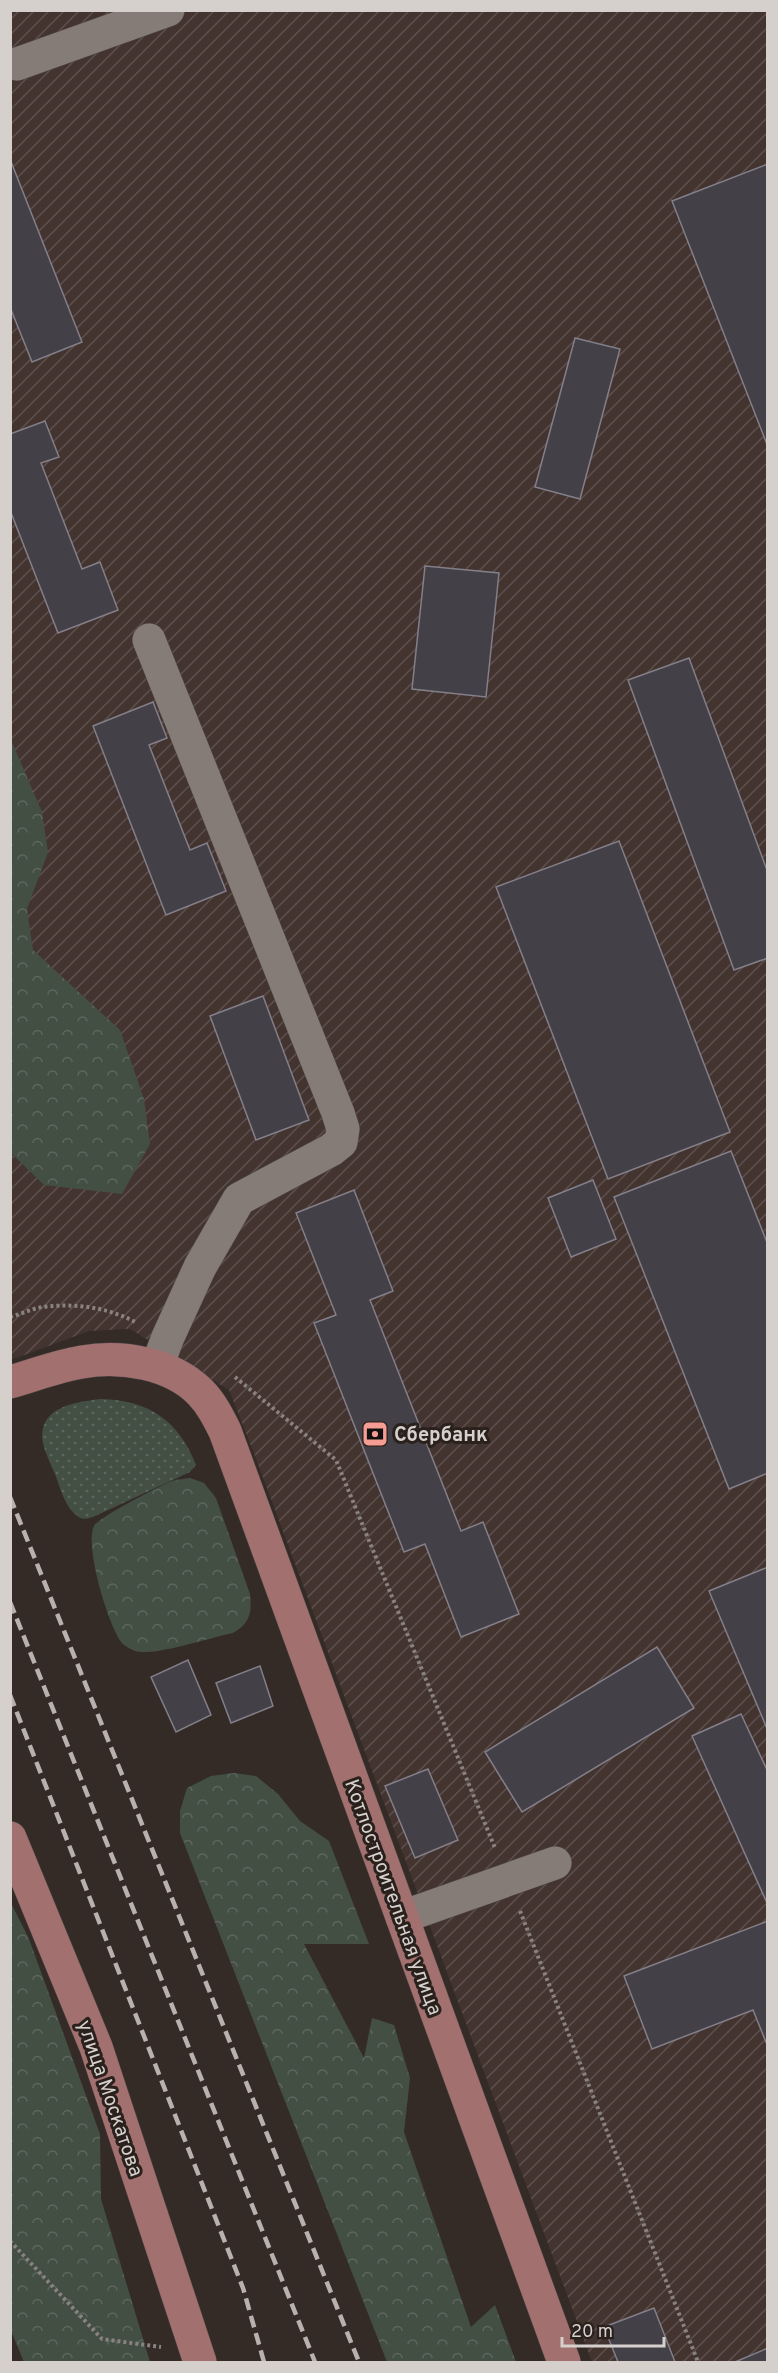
<svg xmlns="http://www.w3.org/2000/svg" width="778" height="2373" font-family="Overpass,sans-serif">
<style>
.industrial{fill:url(#industrial-furrows)}
.grass{fill:url(#grass-dots)}
.forest{fill:url(#forest-crowns)}
.building{fill:#444048;stroke:#837f89;stroke-width:1.5}
.lines{fill:none;stroke-linecap:round;stroke-linejoin:round}
.minor-casing{stroke:#4f4845;stroke-width:34}
.major-casing{stroke:#4f4845;stroke-width:34}
.path{stroke:#8a827f;stroke-width:4;stroke-dasharray:3 3;stroke-linecap:butt}
.minor{stroke:#867c77;stroke-width:33}
.major{stroke:#a1706f;stroke-width:33}
.rail{stroke:#b8b1ae;stroke-width:4.5;stroke-dasharray:12 6;stroke-linecap:butt}
.labels{text-anchor:middle;stroke-width:6;stroke-linejoin:round;paint-order:stroke}
.poi-label{font-size:20px;font-weight:bold;fill:#d6d0cd;stroke:#2a211d;text-anchor:start}
.street-label{font-size:20px;fill:#d6d0cd;stroke:#2a211d}
</style>
<defs>
<pattern id="industrial-furrows" width="10" height="10" patternUnits="userSpaceOnUse" patternTransform="scale(1.5)"><rect width="10" height="10" fill="#43342f"/><path d="M-1 1l2-2M0 10L10 0M9 11l2-2" fill="none" stroke="#5d504c"/></pattern>
<pattern id="grass-dots" width="8" height="8" patternUnits="userSpaceOnUse" patternTransform="scale(1.5)"><rect width="8" height="8" fill="#434f43"/><path d="M2 2h.1M6 6h.1" fill="none" stroke="#5d675d" stroke-width="1.8" stroke-linecap="round"/></pattern>
<pattern id="forest-crowns" width="20" height="18" patternUnits="userSpaceOnUse" patternTransform="scale(1.5)"><rect width="20" height="18" fill="#434f43"/><path d="M2 6a3 3 0 1 1 6 0M12 15a3 3 0 1 1 6 0" fill="none" stroke="#5d675d"/></pattern>
</defs>
<rect width="100%" height="100%" fill="#342b27"/>
<!-- industrial -->
<polygon class="industrial" points="11,11 767,11 767,2362 592,2362 255,1456 229,1390 130,1329 89,1331 11,1360"/>
<!-- grass -->
<path class="grass" d="M101,1399C149,1400 179,1421 196,1465L190,1472L93,1517C86,1519 81,1520 76,1515C64,1505 60,1487 55,1474C51,1464 45,1453 43,1443C37,1407 75,1402 101,1399Z"/>
<!-- forest -->
<g class="forest">
<polygon points="11,740 42,812 48,852 27,909 33,950 120,1030 144,1099 150,1144 122,1194 44,1185 11,1153"/>
<path d="M190,1478L204,1483L216,1498L250,1594C252,1613 250,1623 233,1633C212,1637 153,1657 135,1651C132,1650 125,1646 123,1644C109,1629 84,1545 94,1526C99,1517 160,1486 172,1481C178,1479 185,1479 190,1478Z"/>
<polygon points="234,1773 256,1776 278,1794 300,1821 329,1841 369,1944 304,1944 364,2058 372,2018 394,2025 410,2078 404,2132 471,2327 495,2305 516,2362 387,2362 180,1833 180,1811 187,1788 211,1776"/>
<polygon points="10,1901 29,1939 100,2134 101,2199 150,2362 24,2362 11,2331"/>
</g>
<!-- building -->
<g class="building">
<polygon points="10,159 82,342 32,362 10,307"/>
<polygon points="768,164 768,447 672,201"/>
<polygon points="575,338 620,349 580,499 535,487"/>
<polygon points="45,421 59,457 41,463 82,569 100,562 118,610 58,633 10,510 10,434"/>
<polygon points="425,566 499,573 486,697 412,689"/>
<polygon points="689,658 768,873 768,958 734,970 628,680"/>
<polygon points="153,702 167,738 149,745 190,850 207,843 226,891 166,915 93,726"/>
<polygon points="619,841 730,1132 608,1179 496,887"/>
<polygon points="263,996 309,1120 256,1140 210,1016"/>
<polygon points="731,1151 768,1245 768,1473 729,1489 614,1197"/>
<polygon points="593,1180 616,1239 571,1257 548,1198"/>
<polygon points="354,1190 393,1291 370,1300 461,1531 483,1522 519,1614 461,1637 425,1544 404,1552 314,1323 336,1315 296,1213"/>
<polygon points="768,1567 768,1731 709,1591"/>
<polygon points="657,1647 694,1708 522,1812 485,1752"/>
<polygon points="188,1660 211,1715 176,1732 151,1677"/>
<polygon points="260,1666 273,1706 231,1723 216,1683"/>
<polygon points="741,1714 768,1772 767,1903 692,1736"/>
<polygon points="428,1769 458,1840 415,1858 385,1786"/>
<polygon points="768,1921 768,2047 753,2010 652,2049 624,1976"/>
<polygon points="654,2308 675,2362 618,2362 604,2327"/>
<polygon points="768,2348 768,2362 735,2362"/>
</g>
<g class="lines">
<!-- minor casing -->
<g class="minor-casing">
<g id="minor">
<polyline points="17,64 168,10"/>
<polyline points="149,640 338,1113 343,1129 341,1142 331,1150 239,1199 200,1267 168,1337 157,1366"/>
<polyline points="402,1917 555,1863"/>
</g>
</g>
<!-- major casing -->
<g class="major-casing">
<g id="major">
<path d="M10,1382C34,1375 58,1366 82,1362C121,1355 171,1363 200,1392C211,1403 218,1417 225,1431L564,2362"/>
<polyline points="10,1838 96,2047 200,2362"/>
</g>
</g>
<!-- path -->
<g class="path">
<path d="M10,1317C21,1314 31,1309 42,1307C75,1303 108,1307 137,1323"/>
<polyline points="235,1377 336,1460 495,1848"/>
<polyline points="520,1911 698,2362"/>
<polyline points="10,2241 102,2339 161,2347"/>
</g>
<!-- minor -->
<use href="#minor" class="minor"/>
<!-- major -->
<use href="#major" class="major"/>
<!-- rail -->
<g class="rail">
<polyline points="10,1497 359,2362"/>
<polyline points="10,1602 315,2362"/>
<polyline points="10,1695 243,2288 264,2362"/>
</g>
</g>
<!-- icons -->
<defs>
<g id="bank-square" transform="scale(1.35)"><rect x="-9" y="-9" width="18" height="18" rx="4" fill="#f59c93" stroke="#2a211d"/><path d="M-6-4H6V4H-6ZM0-2.3a2.3 2.3 0 1 0 0 4.6a2.3 2.3 0 1 0 0-4.6Z" fill="#111"/></g>
</defs>
<g fill-rule="evenodd">
<use href="#bank-square" x="375" y="1434"/>
</g>
<g class="labels">
<!-- poi labels -->
<g class="poi-label">
<text x="394" y="1441">Сбербанк</text>
</g>
<!-- street labels -->
<g class="street-label">
<text transform="translate(394 1897) rotate(70)" y="7">Котлостроительная улица</text>
<text transform="translate(111 2098) rotate(71)" y="7">улица Москатова</text>
</g>
</g>
<!-- border -->
<rect width="778" height="2373" fill="none" stroke="#d6d0cd" stroke-width="24"/>
<!-- scale -->
<path d="M562 2337v9h102v-9" fill="none" stroke="#d6d0cd" stroke-width="3"/>
<text x="571" y="2337" font-size="18" fill="#d6d0cd" stroke="#2a211d" stroke-width="4.5" paint-order="stroke">20 m</text>
</svg>
